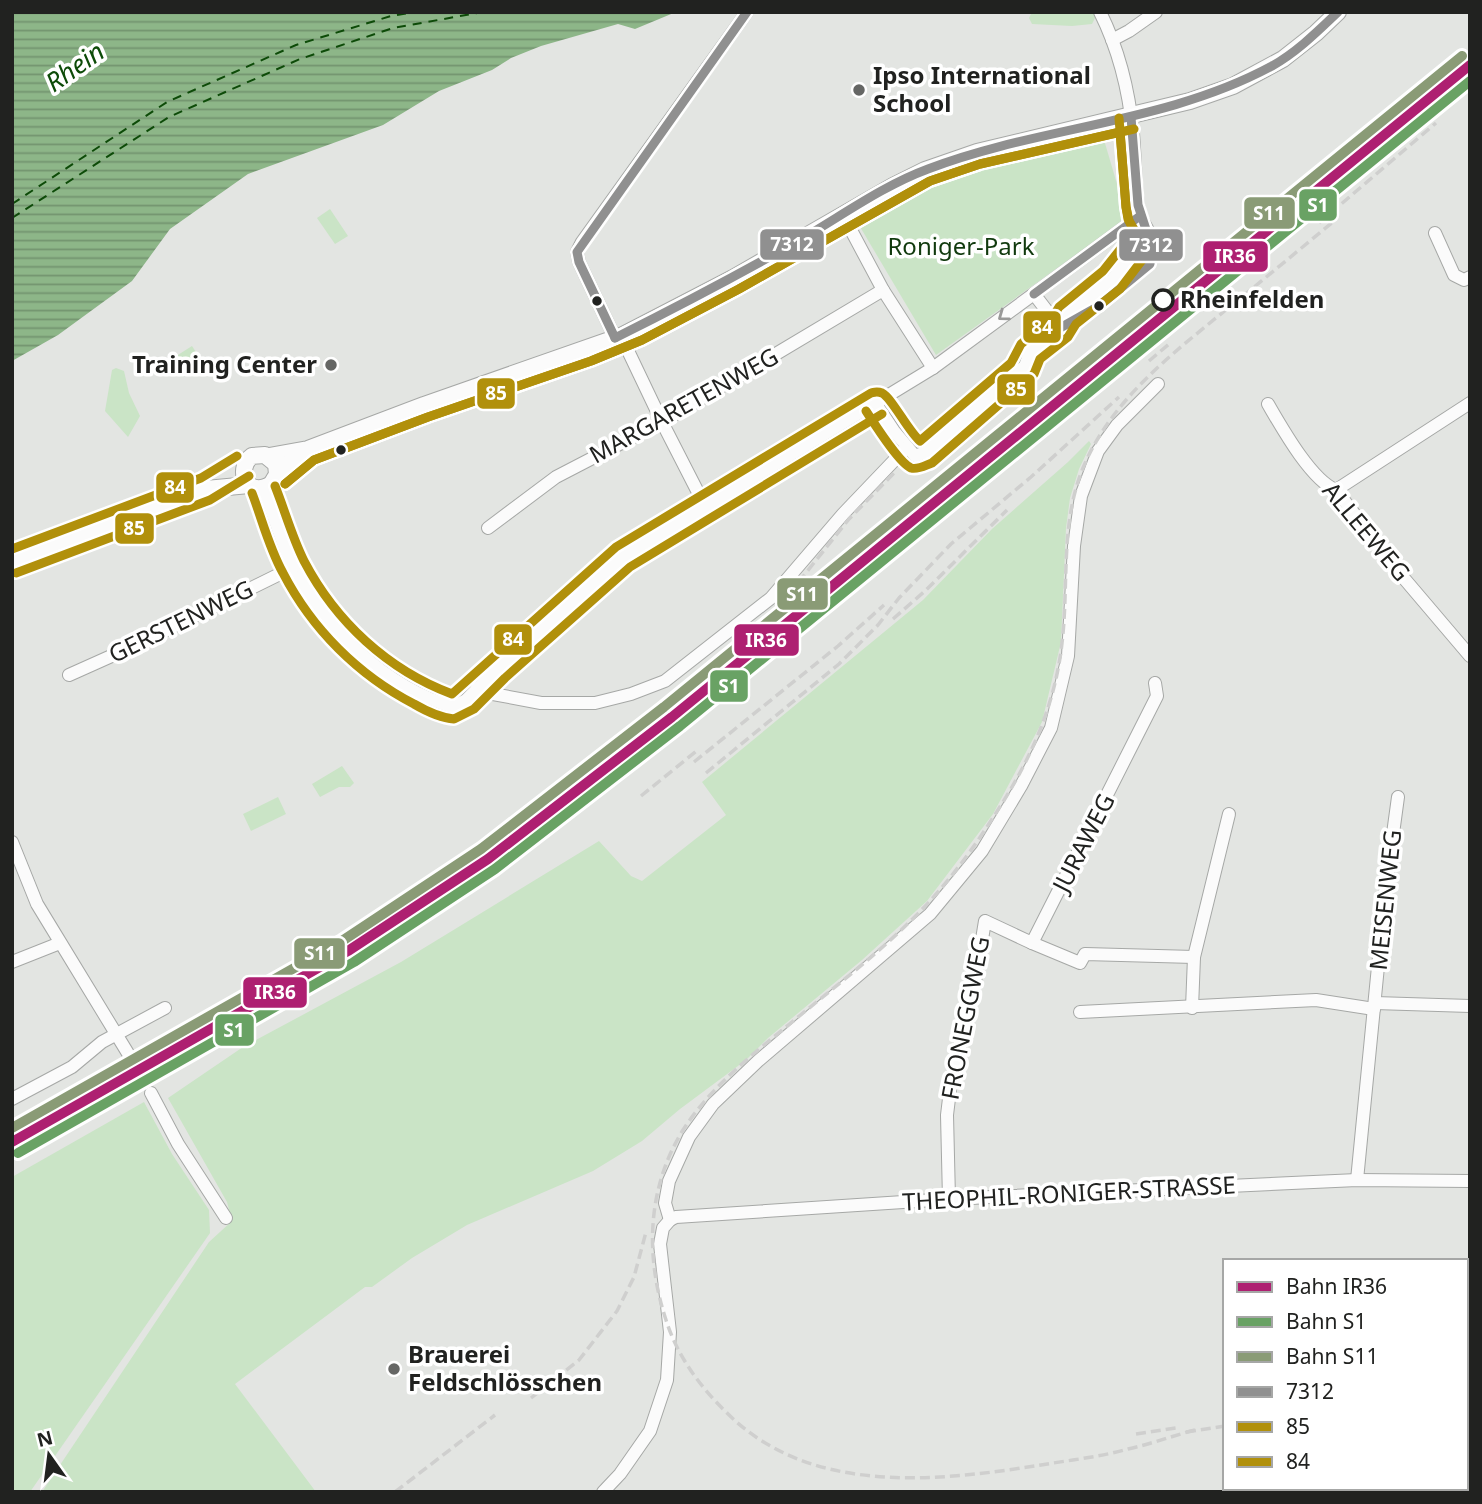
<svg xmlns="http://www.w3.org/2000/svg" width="1482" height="1504" font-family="'Noto Sans',sans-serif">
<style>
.green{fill:#cae4c6}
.water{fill:url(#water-rules)}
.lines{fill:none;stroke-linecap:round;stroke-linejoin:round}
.ferry{stroke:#0d4b08;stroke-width:2;stroke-dasharray:9 7;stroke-linecap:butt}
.minor-tunnel{stroke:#bcbebb;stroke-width:12;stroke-dasharray:12 6;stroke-linecap:butt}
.minor-casing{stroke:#a6a8a6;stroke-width:14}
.major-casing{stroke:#a6a8a6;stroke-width:18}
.highway-casing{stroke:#a6a8a6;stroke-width:19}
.minor{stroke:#fbfbfb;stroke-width:12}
.major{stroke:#fbfbfb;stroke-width:16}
.highway{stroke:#fbfbfb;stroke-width:18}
.rail{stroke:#cfcfce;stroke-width:3.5;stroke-dasharray:10 5;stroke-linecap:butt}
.bus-1-casing{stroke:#fff;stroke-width:14}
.bus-2-casing{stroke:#fff;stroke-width:14}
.bus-3-casing{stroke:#fff;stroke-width:14}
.bus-1{stroke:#909090;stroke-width:9}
.bus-2{stroke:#b1900b;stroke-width:9}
.bus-3{stroke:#b1900b;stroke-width:9}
.rail-1-casing{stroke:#fff;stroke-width:16}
.rail-2-casing{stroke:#fff;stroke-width:16}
.rail-3-casing{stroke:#fff;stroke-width:16}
.rail-1{stroke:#ae2071;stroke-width:10}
.rail-2{stroke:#69a264;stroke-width:10}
.rail-3{stroke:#8a9b76;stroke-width:10}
.oneway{stroke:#999998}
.poi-dot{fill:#656664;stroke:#fff;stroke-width:2.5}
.stop-dot{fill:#fff;stroke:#212220;stroke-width:3.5}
.bus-dot{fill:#212220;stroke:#fff;stroke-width:2.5}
.labels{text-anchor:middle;stroke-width:7;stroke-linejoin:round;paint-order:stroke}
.poi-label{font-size:24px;font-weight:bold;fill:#212220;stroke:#fff;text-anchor:start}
.park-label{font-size:24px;fill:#113a0e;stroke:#fff}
.stop-label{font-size:24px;font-weight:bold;fill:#212220;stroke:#fff;text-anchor:start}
.street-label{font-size:24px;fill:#212220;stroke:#fff}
.water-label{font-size:26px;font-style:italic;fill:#0d4b08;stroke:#fff}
.line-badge{stroke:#fff;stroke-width:2.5}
.badge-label{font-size:19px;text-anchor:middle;font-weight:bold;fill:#fff}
</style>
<defs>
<pattern id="water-rules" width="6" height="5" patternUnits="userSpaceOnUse" patternTransform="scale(1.75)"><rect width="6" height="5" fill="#8db688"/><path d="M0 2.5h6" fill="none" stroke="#73946f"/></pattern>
</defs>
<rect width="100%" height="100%" fill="#e3e5e2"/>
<!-- green -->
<g class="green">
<polygon points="1032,12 1094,12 1096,16 1092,24 1072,26 1032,24 1029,18"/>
<polygon points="1102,133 1127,218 936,355 856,220 919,186 974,162"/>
<polygon points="330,209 348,236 335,244 317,218"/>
<polygon points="192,346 203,363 181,377 170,360"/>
<polygon points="116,368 124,371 129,393 140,416 128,437 105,411 112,370"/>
<polygon points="1089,441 1091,444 1079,469 1070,498 1066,528 1061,642 1042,722 993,814 927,901 862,960 768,1038 746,1060 680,1109 642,1141 593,1171 467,1225 412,1258 372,1287 365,1287 235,1384 316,1492 42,1492 209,1242 232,1221 227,1202 168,1098 243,1047 401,962 599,841 631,876 642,881 726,815 702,782 923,600 992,529 1068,462"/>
<polygon points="342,766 354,783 350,787 339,787 320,797 312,784"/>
<polygon points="278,797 286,814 251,831 243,814"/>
<polygon points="144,1102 172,1154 209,1210 210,1233 30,1492 12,1492 12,1177"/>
</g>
<!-- water -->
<polygon class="water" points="12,12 676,12 635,29 618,24 541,46 511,58 492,70 439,91 383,125 248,174 170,229 132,281 58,335 12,361"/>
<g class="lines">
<!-- ferry -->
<g class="ferry">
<polyline points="12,204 167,102 296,45 391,16 416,12"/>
<polyline points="12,218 169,117 300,59 393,28 483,12"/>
</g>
<!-- minor-tunnel -->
<polyline class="minor-tunnel" points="132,1060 151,1093"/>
<!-- minor casing -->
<g class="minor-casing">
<g id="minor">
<polyline points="1112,40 1129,31 1156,12"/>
<polyline points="843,215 883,290 933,368"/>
<polyline points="1435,233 1454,275 1464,280 1470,277"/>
<polyline points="1034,294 1060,328"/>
<polyline points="621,336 662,422 705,506"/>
<polyline points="615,338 579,262 577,252 582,242 747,12"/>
<path d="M876,404L894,431L915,456L926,452L1025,366L1030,352L1060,328L1067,316L1112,280L1140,243L1150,234L1140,216L1138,205C1135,181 1135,157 1133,133C1129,91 1119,50 1100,12"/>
<path d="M1268,404C1282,428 1311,480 1336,490L1402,576L1470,656"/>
<path d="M263,488C274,514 281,543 294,568C326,630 386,687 453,707L466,700L497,669L623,557L933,368L1140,216"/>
<polyline points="1336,490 1470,403"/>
<polyline points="488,528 556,477 662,422 883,290"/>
<polyline points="69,675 136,645 294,567"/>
<polyline points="477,688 493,694 541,703 595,703 631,694 665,681 771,598 843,514 907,447"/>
<polyline points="12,842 37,904 132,1060"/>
<polyline points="1032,943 1080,963 1085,954 1194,957"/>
<polyline points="12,962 60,943"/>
<polyline points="1375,1003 1470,1006"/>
<polyline points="1192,1008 1194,957 1229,814"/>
<polyline points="1080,1012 1316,1000 1374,1009"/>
<polyline points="151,1093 178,1144 226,1218"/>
<polyline points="12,1099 72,1067 102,1042 165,1008"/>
<polyline points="1357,1180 1386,885 1398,797"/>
<polyline points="949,1199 947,1115 951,1082 975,982 985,921 1032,943 1157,696 1155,683"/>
<polyline points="670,1220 665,1203 669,1181 689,1137 713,1104 758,1061 930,914 982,851 1021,786 1051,728 1068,656 1074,546 1081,496 1098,451 1117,425 1158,384"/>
<polyline points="670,1220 676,1217 949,1199 1357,1180 1470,1181"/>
<polyline points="603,1492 620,1474 650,1431 667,1380 670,1332 660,1244 663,1228 670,1220"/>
</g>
</g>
<!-- major casing -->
<g class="major-casing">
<g id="major">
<polyline points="269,456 308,449 424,405 621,336 733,278 893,186 925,170 977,152 1190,101 1233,86 1283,59 1316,33 1338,12"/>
<path d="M277,474L276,464L265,455L252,456C237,467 244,494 265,487C272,485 273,481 276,476C283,466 297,458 306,450"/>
<polyline points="12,562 206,489 249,485"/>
</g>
</g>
<!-- highway casing -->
<g class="highway-casing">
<g id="highway">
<polyline points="1466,1455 1470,1454"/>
<polyline points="1466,1474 1470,1474"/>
<polyline points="1236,1492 1258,1488"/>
<polyline points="1357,1492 1379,1488"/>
</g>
</g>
<!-- minor -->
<use href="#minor" class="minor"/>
<!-- major -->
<use href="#major" class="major"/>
<!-- highway -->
<use href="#highway" class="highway"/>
<!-- rail -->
<g class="rail">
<polyline points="1319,223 1436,123"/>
<polyline points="1149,361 1169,344"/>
<polyline points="789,594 849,519 897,470"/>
<polyline points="893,619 925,591 1007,510"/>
<polyline points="710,668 1004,426"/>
<polyline points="694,762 838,646 884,605"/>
<polyline points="706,773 839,664 878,625 899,598 951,544 1031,477 1119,397"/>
<polyline points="641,796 699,749"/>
<polyline points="531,1398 579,1360 617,1311 634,1277 646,1232"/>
<path d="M1195,1430C1172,1436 1151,1444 1128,1449C1100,1457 1070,1460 1041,1465C934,1482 807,1496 724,1410C698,1384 677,1355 666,1320C645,1256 647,1188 683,1130C713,1083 761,1048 803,1013C846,978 891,943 929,902C953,876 975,846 994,816C1029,763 1055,707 1062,643C1069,584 1060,524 1083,468C1111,400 1172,354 1227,309C1263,280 1299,250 1334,221"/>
<polyline points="1186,1432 1225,1426"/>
<polyline points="1136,1434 1176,1428"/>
<polyline points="395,1492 495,1415"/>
</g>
<!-- bus-1 casing -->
<g class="bus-1-casing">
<g id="bus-1">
<polyline points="1034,294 1140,216"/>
<polyline points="1060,328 1099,306 1150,264 1152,248 1138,205 1131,117"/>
<path d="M615,338C677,307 738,275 798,241C840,217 882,186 928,169C1040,126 1165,124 1272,66C1297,52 1318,31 1338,12"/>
<polyline points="615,338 579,262 577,252 747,12"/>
</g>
</g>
<!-- bus-2 casing -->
<g class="bus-2-casing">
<g id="bus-2">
<polyline points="1119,118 1126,207 1129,221 1139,240"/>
<path d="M866,411C874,423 899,463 911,468C918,470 926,465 932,463L1034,374L1040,359L1068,337L1076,324L1120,289L1149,251L1158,243"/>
<polyline points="285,484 314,460 428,417 591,361 642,340 739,289 930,181 980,164 1134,129"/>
<path d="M252,493C262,519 269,548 283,573C312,629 358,675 414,704C426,711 441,718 454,719L474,709L505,678L630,567L882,414"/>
<polyline points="16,573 210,500 249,476"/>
</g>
</g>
<!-- bus-3 casing -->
<g class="bus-3-casing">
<g id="bus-3">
<path d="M275,486C285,511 292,537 304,561C336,622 388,670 452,694L616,547L871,393C875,392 877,391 882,393C892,398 908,431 920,441L1011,363L1021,344L1051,320L1059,307L1103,271L1135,231L1128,219L1126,207L1120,132L980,164L930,181L739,289L642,340L591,361L428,417L314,460L285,484"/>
<polyline points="12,549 201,478 237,456"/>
</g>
</g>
<!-- bus-1 -->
<use href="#bus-1" class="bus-1"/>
<!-- bus-2 -->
<use href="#bus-2" class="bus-2"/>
<!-- bus-3 -->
<use href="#bus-3" class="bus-3"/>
<!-- rail-1 casing -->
<g class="rail-1-casing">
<polyline id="rail-1" points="12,1142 348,951 488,859 672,717 1470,65"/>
</g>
<!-- rail-2 casing -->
<g class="rail-2-casing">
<polyline id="rail-2" points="18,1153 354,962 495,869 680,726 1470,81"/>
</g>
<!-- rail-3 casing -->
<g class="rail-3-casing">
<polyline id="rail-3" points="12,1128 342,941 481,849 664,707 1462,56"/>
</g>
<!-- rail-1 -->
<use href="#rail-1" class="rail-1"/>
<!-- rail-2 -->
<use href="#rail-2" class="rail-2"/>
<!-- rail-3 -->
<use href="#rail-3" class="rail-3"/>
</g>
<!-- one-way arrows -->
<defs><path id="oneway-chevron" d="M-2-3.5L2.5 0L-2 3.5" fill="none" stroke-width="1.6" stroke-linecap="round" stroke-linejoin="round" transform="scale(1.75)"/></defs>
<use class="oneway" href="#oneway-chevron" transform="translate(1003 316) rotate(144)"/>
<!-- markers -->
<g class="poi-dot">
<circle cx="859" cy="90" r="7"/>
<circle cx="331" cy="365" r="7"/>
<circle cx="394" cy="1369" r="7"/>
</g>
<circle class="stop-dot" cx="1163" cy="300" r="10"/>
<g class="bus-dot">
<circle cx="597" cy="301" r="6"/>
<circle cx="1099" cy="306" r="6"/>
<circle cx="341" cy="450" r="6"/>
</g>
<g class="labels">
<!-- poi labels -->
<g class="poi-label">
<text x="873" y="84">Ipso International<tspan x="873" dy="28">School</tspan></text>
<text x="317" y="373" text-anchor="end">Training Center</text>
<text x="408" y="1363">Brauerei<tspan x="408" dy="28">Feldschlösschen</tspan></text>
</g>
<!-- park labels -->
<g class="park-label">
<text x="961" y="255">Roniger-Park</text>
</g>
<!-- stop labels -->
<g class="stop-label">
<text x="1180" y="308">Rheinfelden</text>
</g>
<!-- street labels -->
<g class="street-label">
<text transform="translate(684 406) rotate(-29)" y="8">MARGARETENWEG</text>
<text transform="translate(1366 532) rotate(50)" y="8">ALLEEWEG</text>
<text transform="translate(181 622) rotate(-26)" y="8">GERSTENWEG</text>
<text transform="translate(1084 843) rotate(-63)" y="8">JURAWEG</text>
<text transform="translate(1386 900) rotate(-84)" y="8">MEISENWEG</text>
<text transform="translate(966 1018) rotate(-79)" y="8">FRONEGGWEG</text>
<text transform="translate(1069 1194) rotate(-3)" y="8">THEOPHIL-RONIGER-STRASSE</text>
</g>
<!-- water labels -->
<g class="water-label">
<text transform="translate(75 67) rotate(-35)" y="9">Rhein</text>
</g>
</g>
<g class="line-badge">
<rect x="1298" y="188" width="40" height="34" rx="7" fill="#69a264"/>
<rect x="1243" y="196" width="53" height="34" rx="7" fill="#8a9b76"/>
<rect x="759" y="228" width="66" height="33" rx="7" fill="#909090"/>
<rect x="1118" y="228" width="66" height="34" rx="7" fill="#909090"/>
<rect x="1202" y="240" width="67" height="33" rx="7" fill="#ae2071"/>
<rect x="1022" y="310" width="40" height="34" rx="7" fill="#b1900b"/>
<rect x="996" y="373" width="40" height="33" rx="7" fill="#b1900b"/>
<rect x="476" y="377" width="40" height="33" rx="7" fill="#b1900b"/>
<rect x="155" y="471" width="40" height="33" rx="7" fill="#b1900b"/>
<rect x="114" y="512" width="41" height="33" rx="7" fill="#b1900b"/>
<rect x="776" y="577" width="53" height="34" rx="7" fill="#8a9b76"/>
<rect x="493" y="623" width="40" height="33" rx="7" fill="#b1900b"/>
<rect x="733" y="623" width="67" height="34" rx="7" fill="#ae2071"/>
<rect x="709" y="669" width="40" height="34" rx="7" fill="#69a264"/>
<rect x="293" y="937" width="53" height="33" rx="7" fill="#8a9b76"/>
<rect x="242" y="976" width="66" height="33" rx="7" fill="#ae2071"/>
<rect x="214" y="1013" width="41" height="34" rx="7" fill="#69a264"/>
</g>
<g class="badge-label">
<text x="1318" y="212">S1</text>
<text x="1269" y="220">S11</text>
<text x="792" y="251">7312</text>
<text x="1151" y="252">7312</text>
<text x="1235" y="263">IR36</text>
<text x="1042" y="334">84</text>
<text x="1016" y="396">85</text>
<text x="496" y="400">85</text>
<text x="175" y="494">84</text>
<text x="134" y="535">85</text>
<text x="802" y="601">S11</text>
<text x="513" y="646">84</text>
<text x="766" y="647">IR36</text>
<text x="729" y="693">S1</text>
<text x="320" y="960">S11</text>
<text x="275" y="999">IR36</text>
<text x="234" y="1037">S1</text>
</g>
<!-- border -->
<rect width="1482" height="1504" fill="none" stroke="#212220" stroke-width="28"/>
<!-- legend -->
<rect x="1223" y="1259" width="245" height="231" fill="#ffffff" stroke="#a6a7a6" stroke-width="2"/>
<rect x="1237" y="1282" width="35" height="10" fill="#ae2071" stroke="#a6a7a6" stroke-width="2"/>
<text x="1286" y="1294" font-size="21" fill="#212220">Bahn IR36</text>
<rect x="1237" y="1317" width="35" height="10" fill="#69a264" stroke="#a6a7a6" stroke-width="2"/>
<text x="1286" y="1329" font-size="21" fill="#212220">Bahn S1</text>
<rect x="1237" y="1352" width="35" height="10" fill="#8a9b76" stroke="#a6a7a6" stroke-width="2"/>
<text x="1286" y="1364" font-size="21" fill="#212220">Bahn S11</text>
<rect x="1237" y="1387" width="35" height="10" fill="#909090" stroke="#a6a7a6" stroke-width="2"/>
<text x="1286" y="1399" font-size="21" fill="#212220">7312</text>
<rect x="1237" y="1422" width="35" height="10" fill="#b1900b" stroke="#a6a7a6" stroke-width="2"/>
<text x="1286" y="1434" font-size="21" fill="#212220">85</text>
<rect x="1237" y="1457" width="35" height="10" fill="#b1900b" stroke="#a6a7a6" stroke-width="2"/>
<text x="1286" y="1469" font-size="21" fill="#212220">84</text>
<!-- north arrow -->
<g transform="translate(49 1455) rotate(346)" stroke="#ffffff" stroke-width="5" paint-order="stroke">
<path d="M0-5L12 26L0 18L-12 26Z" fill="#212220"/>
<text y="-10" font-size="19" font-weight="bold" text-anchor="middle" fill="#212220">N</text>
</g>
</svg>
